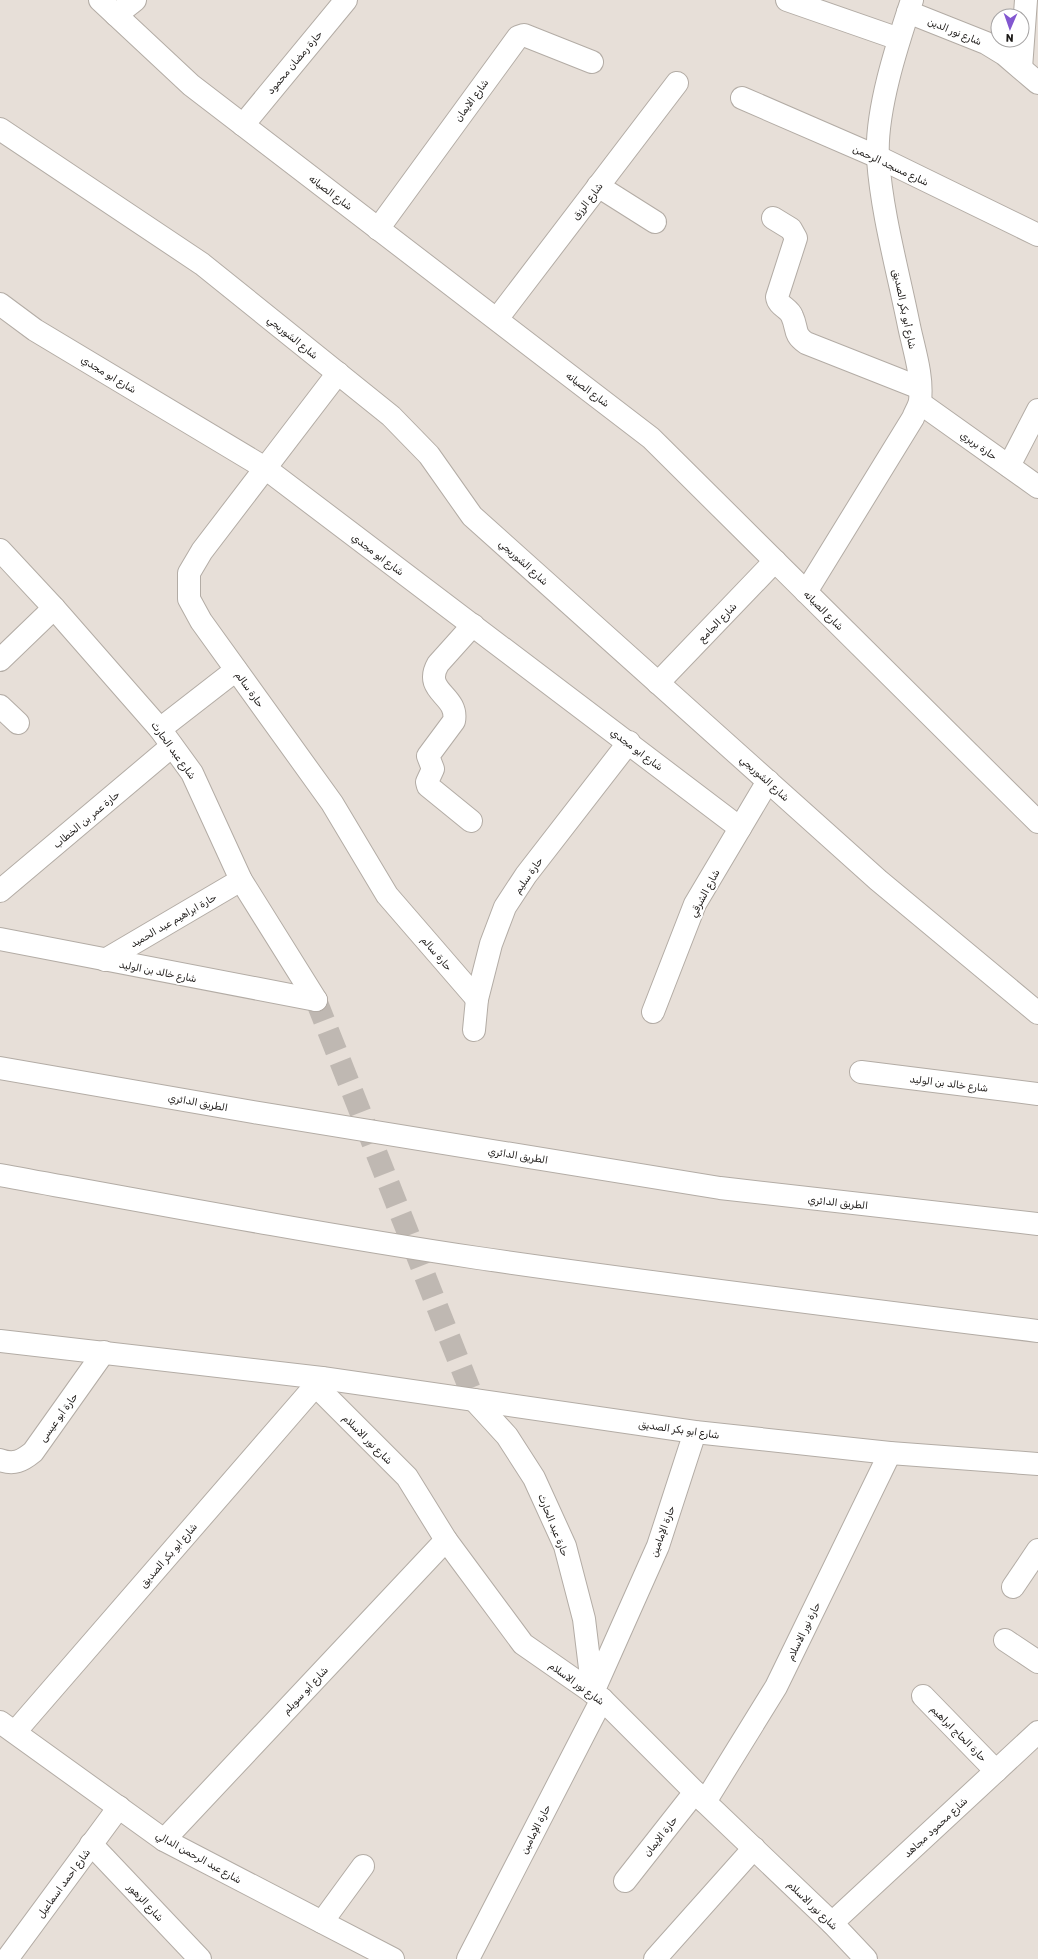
<svg xmlns="http://www.w3.org/2000/svg" width="1038" height="1959" font-family="Rubik,'Noto Naskh Arabic',sans-serif">
<style>
.lines{fill:none;stroke-linecap:round;stroke-linejoin:round}
.street-tunnel{stroke:#bfb8b2;stroke-width:22;stroke-dasharray:22 11;stroke-linecap:butt}
.street-casing{stroke:#b3aca5;stroke-width:24}
.highway-casing{stroke:#b3aca5;stroke-width:24}
.street{stroke:#fff;stroke-width:22}
.highway{stroke:#fff;stroke-width:22}
.labels{text-anchor:middle;stroke-width:4;stroke-linejoin:round;paint-order:stroke}
.street-label{font-size:10px;fill:#1d1a18;stroke:#fff}
</style>
<rect width="100%" height="100%" fill="#e7dfd8"/>
<g class="lines">
<!-- street-tunnel -->
<polyline class="street-tunnel" points="316,1000 474,1400"/>
<!-- street casing -->
<g class="street-casing">
<g id="street">
<polyline points="100,0 191,85 651,438 1038,822"/>
<polyline points="787,0 899,39"/>
<polyline points="908,12 986,43 1004,54 1038,83"/>
<polyline points="116,15 135,0"/>
<polyline points="1021,68 1026,0"/>
<polyline points="742,98 878,157 1038,235"/>
<polyline points="243,125 346,0"/>
<polyline points="0,129 202,264 391,416 429,455 472,516 878,880 1038,1013"/>
<polyline points="598,186 655,222"/>
<path d="M773,218L791,229L796,238L777,297C778,306 789,308 792,316C798,329 793,334 806,343L920,388"/>
<polyline points="378,229 518,37 524,35 592,62"/>
<polyline points="0,304 35,330 265,468 740,828"/>
<polyline points="497,319 677,83"/>
<polyline points="338,373 202,551 189,573 189,599 201,621 332,803 387,895 477,999"/>
<polyline points="920,403 1038,487"/>
<polyline points="1009,466 1038,410"/>
<polyline points="0,550 54,608 160,729 192,773 241,880 316,1000"/>
<path d="M806,592L913,418C915,412 919,407 920,401C923,376 914,350 909,326C898,271 882,215 878,159C875,112 897,45 912,0"/>
<polyline points="0,660 54,608"/>
<polyline points="658,683 775,561"/>
<polyline points="0,706 18,723"/>
<polyline points="160,729 236,670"/>
<path d="M471,821L428,786L427,782L433,769L428,756L454,721C459,695 422,692 438,664L473,625"/>
<polyline points="0,891 172,746"/>
<polyline points="0,939 316,1000"/>
<polyline points="105,960 241,880"/>
<polyline points="653,1012 695,904 768,781"/>
<polyline points="474,1030 477,999 491,944 505,907 526,875 629,742"/>
<polyline points="861,1072 1038,1094"/>
<polyline points="0,1341 322,1378 695,1432 890,1453 1038,1464"/>
<polyline points="315,1385 407,1477 446,1540 523,1644 602,1699 705,1802 832,1923 866,1959"/>
<polyline points="474,1400 507,1436 534,1478 565,1546 584,1619 593,1693"/>
<path d="M0,1460C14,1465 22,1461 33,1452L104,1352"/>
<polyline points="1013,1587 1038,1550"/>
<polyline points="1005,1640 1038,1662"/>
<polyline points="593,1692 658,1546 695,1432"/>
<polyline points="923,1696 996,1771"/>
<polyline points="0,1722 164,1840 393,1959"/>
<polyline points="15,1732 322,1378"/>
<polyline points="705,1802 776,1687 890,1453"/>
<polyline points="164,1840 446,1540"/>
<polyline points="91,1844 200,1959"/>
<polyline points="625,1881 695,1792"/>
<polyline points="322,1922 363,1866"/>
<polyline points="832,1923 1038,1732"/>
<polyline points="7,1959 119,1807"/>
<polyline points="468,1959 602,1699"/>
<polyline points="655,1959 754,1848"/>
</g>
</g>
<!-- highway casing -->
<g class="highway-casing">
<g id="highway">
<polyline points="0,1068 253,1112 720,1188 1038,1224"/>
<path d="M0,1175C159,1204 318,1234 478,1258C664,1285 851,1308 1038,1331"/>
</g>
</g>
<!-- street -->
<use href="#street" class="street"/>
<!-- highway -->
<use href="#highway" class="highway"/>
</g>
<g class="labels">
<!-- street labels -->
<g class="street-label">
<text transform="translate(955 31) rotate(22)" y="4">شارع نور الدين</text>
<text transform="translate(294 62) rotate(-50)" y="4">حارة رمضان محمود</text>
<text transform="translate(471 100) rotate(-54)" y="4">شارع الايمان</text>
<text transform="translate(891 165) rotate(25)" y="4">شارع مسجد الرحمن</text>
<text transform="translate(331 192) rotate(37)" y="4">شارع الصيانه</text>
<text transform="translate(587 201) rotate(-53)" y="4">شارع الرزق</text>
<text transform="translate(905 309) rotate(78)" y="4">شارع أبو بكر الصديق</text>
<text transform="translate(293 337) rotate(39)" y="4">شارع الشوربجي</text>
<text transform="translate(109 374) rotate(31)" y="4">شارع ابو مجدي</text>
<text transform="translate(588 389) rotate(37)" y="4">شارع الصيانه</text>
<text transform="translate(979 445) rotate(35)" y="4">حارة بربري</text>
<text transform="translate(378 554) rotate(37)" y="4">شارع ابو مجدي</text>
<text transform="translate(524 562) rotate(42)" y="4">شارع الشوربجي</text>
<text transform="translate(824 610) rotate(45)" y="4">شارع الصيانه</text>
<text transform="translate(717 622) rotate(-46)" y="4">شارع الجامع</text>
<text transform="translate(250 689) rotate(54)" y="4">حارة سالم</text>
<text transform="translate(637 749) rotate(37)" y="4">شارع ابو مجدي</text>
<text transform="translate(174 750) rotate(54)" y="4">شارع عبد الحارث</text>
<text transform="translate(765 778) rotate(42)" y="4">شارع الشوربجي</text>
<text transform="translate(86 819) rotate(-40)" y="4">حارة عمر بن الخطاب</text>
<text transform="translate(528 875) rotate(-55)" y="4">حارة سليم</text>
<text transform="translate(704 893) rotate(-62)" y="4">شارع الشرقي</text>
<text transform="translate(173 920) rotate(-30)" y="4">حارة ابراهيم عبد الحميد</text>
<text transform="translate(437 953) rotate(49)" y="4">حارة سالم</text>
<text transform="translate(158 971) rotate(11)" y="4">شارع خالد بن الوليد</text>
<text transform="translate(949 1083) rotate(7)" y="4">شارع خالد بن الوليد</text>
<text transform="translate(198 1102) rotate(10)" y="4">الطريق الدائري</text>
<text transform="translate(518 1155) rotate(9)" y="4">الطريق الدائري</text>
<text transform="translate(838 1202) rotate(6)" y="4">الطريق الدائري</text>
<text transform="translate(58 1417) rotate(-54)" y="4">حارة أبو عيسى</text>
<text transform="translate(679 1429) rotate(8)" y="4">شارع ابو بكر الصديق</text>
<text transform="translate(368 1439) rotate(45)" y="4">شارع نور الاسلام</text>
<text transform="translate(554 1525) rotate(68)" y="4">حارة عبد الحارث</text>
<text transform="translate(662 1531) rotate(-70)" y="4">حارة الإمامين</text>
<text transform="translate(168 1555) rotate(-49)" y="4">شارع ابو بكر الصديق</text>
<text transform="translate(803 1631) rotate(-64)" y="4">حارة نور الاسلام</text>
<text transform="translate(577 1683) rotate(36)" y="4">شارع نور الاسلام</text>
<text transform="translate(305 1690) rotate(-47)" y="4">شارع أبو سويلم</text>
<text transform="translate(959 1733) rotate(45)" y="4">حارة الحاج ابراهيم</text>
<text transform="translate(935 1827) rotate(-43)" y="4">شارع محمود مجاهد</text>
<text transform="translate(535 1829) rotate(-63)" y="4">حارة الإمامين</text>
<text transform="translate(660 1836) rotate(-52)" y="4">حارة الايمان</text>
<text transform="translate(199 1857) rotate(29)" y="4">شارع عبد الرحمن الدالي</text>
<text transform="translate(63 1883) rotate(-54)" y="4">شارع احمد اسماعيل</text>
<text transform="translate(146 1902) rotate(47)" y="4">شارع الزهور</text>
<text transform="translate(813 1905) rotate(44)" y="4">شارع نور الاسلام</text>
</g>
</g>
<!-- north arrow -->
<g transform="translate(1010 28) rotate(182)"><circle r="19" fill="#ffffff" stroke="#a5a3a3"/>
<path d="M0-3L7 15L0 10L-7 15Z" fill="#8257d0"/>
<text y="-6" font-size="11" font-weight="bold" text-anchor="middle" fill="#1d1a18">N</text>
</g>
</svg>
